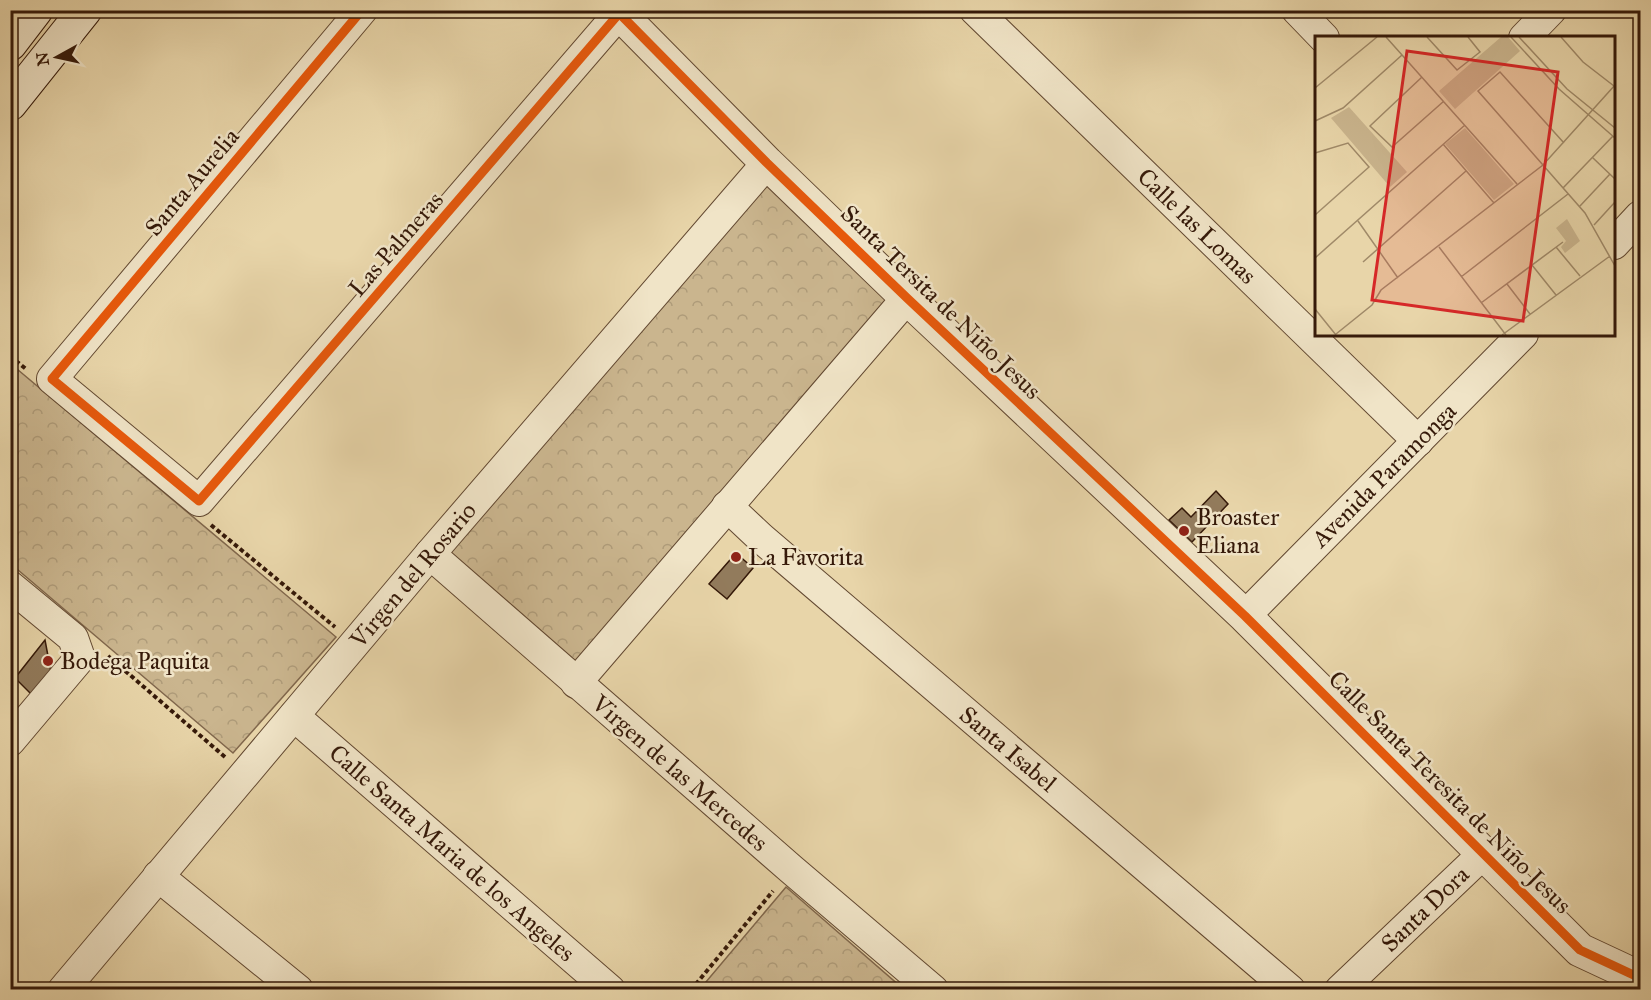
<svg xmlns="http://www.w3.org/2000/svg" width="1651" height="1000" font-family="'IM FELL Great Primer',serif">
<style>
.park{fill:url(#park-crowns);stroke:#80674c;stroke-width:1.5}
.building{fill:#927b5c;stroke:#351909;stroke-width:1.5}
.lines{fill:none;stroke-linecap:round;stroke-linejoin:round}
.minor-casing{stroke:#624831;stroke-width:32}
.tertiary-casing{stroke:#624831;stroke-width:35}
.secondary-casing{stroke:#351909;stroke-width:35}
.path{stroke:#351909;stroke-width:4;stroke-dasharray:4.5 3;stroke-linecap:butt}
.minor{stroke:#f0e4c7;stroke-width:30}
.tertiary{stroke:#f0e4c7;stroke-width:33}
.secondary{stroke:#f0e4c7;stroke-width:33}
.cycleway-casing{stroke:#f0e4c7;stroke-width:13}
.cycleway{stroke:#e8590c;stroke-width:9}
.poi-dot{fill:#8f2418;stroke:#f0e4c7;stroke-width:2}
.labels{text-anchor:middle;stroke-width:5;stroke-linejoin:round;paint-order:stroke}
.street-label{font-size:24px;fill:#351909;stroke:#f0e4c7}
.poi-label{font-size:24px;fill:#351909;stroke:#f0e4c7;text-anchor:start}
.inset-road{fill:none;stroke:#a08a69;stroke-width:1.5}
.view{fill:#d62828;fill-opacity:0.15;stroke:#d62828;stroke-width:3}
.inset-edge{fill:none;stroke:#351909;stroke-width:3}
</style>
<defs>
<pattern id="park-crowns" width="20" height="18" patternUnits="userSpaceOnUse" patternTransform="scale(1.5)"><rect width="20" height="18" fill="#cab58e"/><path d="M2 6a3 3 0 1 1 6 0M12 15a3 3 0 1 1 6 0" fill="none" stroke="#ae9b79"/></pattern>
</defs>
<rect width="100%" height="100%" fill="#e8d5a9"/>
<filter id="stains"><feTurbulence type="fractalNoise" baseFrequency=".00333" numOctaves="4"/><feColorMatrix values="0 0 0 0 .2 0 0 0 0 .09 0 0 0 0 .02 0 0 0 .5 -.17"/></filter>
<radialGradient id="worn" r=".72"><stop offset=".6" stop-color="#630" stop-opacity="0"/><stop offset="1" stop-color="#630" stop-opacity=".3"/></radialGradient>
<!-- park -->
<g class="park">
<polygon points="767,181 892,299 573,667 446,552"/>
<polygon points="11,364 336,637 233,753 11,564"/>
<polygon points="786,887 901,987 899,990 700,989"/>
</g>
<!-- building -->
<g class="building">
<polygon points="1216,491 1228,504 1192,542 1169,520 1182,508 1191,517"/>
<polygon points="736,553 753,568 727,599 709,584"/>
<polygon points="45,640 51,672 31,694 15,678"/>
</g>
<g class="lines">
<!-- minor casing -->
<g class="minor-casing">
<g id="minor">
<polyline points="362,10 52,379 199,501 622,10"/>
<polyline points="975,10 1418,441"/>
<polyline points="1297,10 1324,38"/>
<polyline points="1524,38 1551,10"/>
<polyline points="1614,244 1640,216"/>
<polyline points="727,506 761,538 1290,990"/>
<polyline points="430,554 791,869 933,990"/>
<polyline points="10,586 73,638 80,658 10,741"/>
<polyline points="1245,616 1523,334"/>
<polyline points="576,683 907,298"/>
<polyline points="294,716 610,990"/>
<polyline points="158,876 298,990"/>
<polyline points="63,990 430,554 767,163"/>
<polyline points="1340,990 1484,853"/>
</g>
</g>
<!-- tertiary casing -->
<g class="tertiary-casing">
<polyline id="tertiary" points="616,10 767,163 907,298 1245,616 1580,950 1640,978"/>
</g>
<!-- secondary casing -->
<g class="secondary-casing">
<g id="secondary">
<polyline points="10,44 36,10"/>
<polyline points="10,104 85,10"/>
</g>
</g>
<!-- path -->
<g class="path">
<polyline points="10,356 26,369"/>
<polyline points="211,525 335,627"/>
<polyline points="108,656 225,757"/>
<polyline points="691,990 773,891"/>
</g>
<!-- minor -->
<use href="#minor" class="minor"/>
<!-- tertiary -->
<use href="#tertiary" class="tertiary"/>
<!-- secondary -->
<use href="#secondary" class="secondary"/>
<!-- cycleway casing -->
<g class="cycleway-casing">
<g id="cycleway">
<polyline points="362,10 52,379 199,501 622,10"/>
<polyline points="616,10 767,163 907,298 1245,616 1580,950 1640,978"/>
</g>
</g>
<!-- cycleway -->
<use href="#cycleway" class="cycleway"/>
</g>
<!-- markers -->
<g class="poi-dot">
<circle cx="1184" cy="531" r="6"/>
<circle cx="736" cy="557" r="6"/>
<circle cx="48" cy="661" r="6"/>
</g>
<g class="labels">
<!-- street labels -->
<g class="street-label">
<text transform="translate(192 182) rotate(-50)" y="8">Santa Aurelia</text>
<text transform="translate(1197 226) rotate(44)" y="8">Calle las Lomas</text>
<text transform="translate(396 244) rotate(-49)" y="8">Las Palmeras</text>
<text transform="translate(941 302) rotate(44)" y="8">Santa Tersita de Niño Jesus</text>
<text transform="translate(1384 475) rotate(-45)" y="8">Avenida Paramonga</text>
<text transform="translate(413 575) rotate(-50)" y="8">Virgen del Rosario</text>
<text transform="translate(1008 749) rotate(40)" y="8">Santa Isabel</text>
<text transform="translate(680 773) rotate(41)" y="8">Virgen de las Mercedes</text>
<text transform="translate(1450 792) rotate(45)" y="8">Calle Santa Teresita de Niño Jesus</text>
<text transform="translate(452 853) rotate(41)" y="8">Calle Santa Maria de los Angeles</text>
<text transform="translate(1425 909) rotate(-44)" y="8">Santa Dora</text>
</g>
<!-- poi labels -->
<g class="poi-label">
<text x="1196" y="525">Broaster<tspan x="1196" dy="28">Eliana</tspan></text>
<text x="748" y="565">La Favorita</text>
<text x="60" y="669">Bodega Paquita</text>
</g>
</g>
<!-- overview -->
<g transform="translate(1315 36)">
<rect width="300" height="300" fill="#e8d5a9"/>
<path d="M186,1H193L205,15L140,73L124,55ZM34,71L92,136L75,151L16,82ZM150,92L199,148L179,164L130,108ZM252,183L265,205L250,217L246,211L251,205L241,192Z" fill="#cab58e"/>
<path class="inset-road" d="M71,1L202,148M112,1L142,34L165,16L153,1M196,1L244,53L300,102M204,1L252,53L300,92M246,1L268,26L299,50M107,41L55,90L77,111L129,65M0,52L62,1M0,85L28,72L87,19M249,107L185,36L163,55L270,177L300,230M128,108L179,167M0,117L33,107L54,131L0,179M278,122L300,143M248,152L298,100M265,170L295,138M43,185L83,242M279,189L300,166M124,211L191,299M241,211L265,240M0,222L150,89M48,226L151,135M217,229L241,259M146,241L253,158M192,248L215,278M166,267L248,206M0,273L21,299M21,298L57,269L66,254L228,129L300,49M187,299L295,220"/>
<path class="view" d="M92,15L243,36L208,285L57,264Z"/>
<rect width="300" height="300" class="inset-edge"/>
</g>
<!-- margin -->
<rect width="1651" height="1000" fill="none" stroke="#e8d5a9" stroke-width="36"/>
<rect x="12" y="12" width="1627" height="976" fill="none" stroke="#351909" stroke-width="3"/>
<rect x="18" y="18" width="1615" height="964" fill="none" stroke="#351909" stroke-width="1.5"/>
<!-- north arrow -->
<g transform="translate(57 57) rotate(262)" stroke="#f0e4c7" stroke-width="4.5" paint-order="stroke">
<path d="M0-4.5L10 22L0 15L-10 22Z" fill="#351909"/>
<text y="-9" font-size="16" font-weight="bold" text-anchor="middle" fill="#351909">N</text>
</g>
<rect width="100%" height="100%" filter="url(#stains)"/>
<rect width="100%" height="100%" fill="url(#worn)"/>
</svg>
